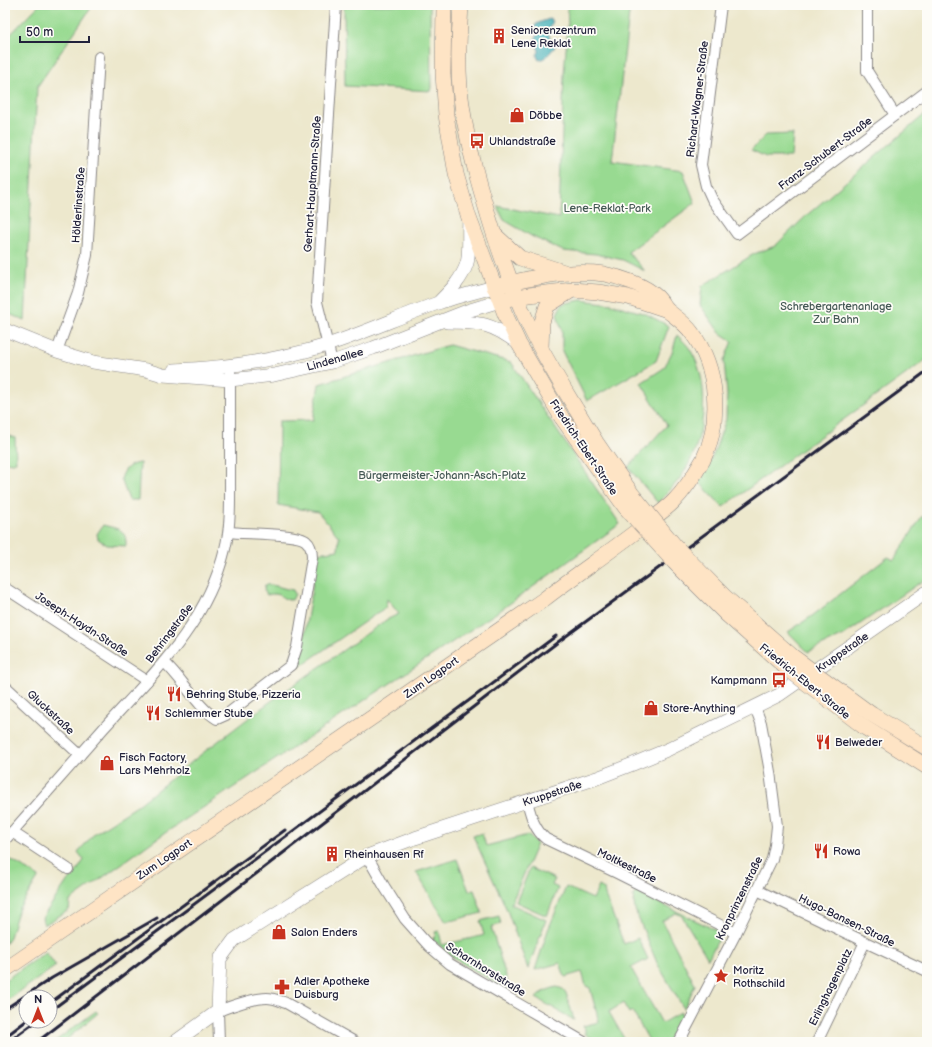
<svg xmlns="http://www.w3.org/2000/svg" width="932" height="1047" font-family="'Balsamiq Sans',sans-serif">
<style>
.green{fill:#98da91;stroke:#5d7e66}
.water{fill:#3aacb4;stroke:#2e6778}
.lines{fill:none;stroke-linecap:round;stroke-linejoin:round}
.minor-casing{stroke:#888584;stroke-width:12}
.tertiary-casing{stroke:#888584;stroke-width:14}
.secondary-casing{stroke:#888584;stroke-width:16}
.minor{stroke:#fff;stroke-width:10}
.tertiary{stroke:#fff;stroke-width:13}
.secondary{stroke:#fee4c5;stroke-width:15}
.rail{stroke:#22223b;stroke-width:3}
.secondary-bridge-casing{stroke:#888584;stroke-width:16;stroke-linecap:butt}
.secondary-bridge{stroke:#fee4c5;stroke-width:15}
.labels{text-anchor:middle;stroke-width:3.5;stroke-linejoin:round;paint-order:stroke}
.poi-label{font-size:11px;fill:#22223b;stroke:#fdfcf7;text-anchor:start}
.street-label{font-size:11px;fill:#22223b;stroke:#fdfcf7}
.park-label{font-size:11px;fill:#455955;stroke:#fdfcf7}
</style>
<rect width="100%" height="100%" fill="#fdfcf7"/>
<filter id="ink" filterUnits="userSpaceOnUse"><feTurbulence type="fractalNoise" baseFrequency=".025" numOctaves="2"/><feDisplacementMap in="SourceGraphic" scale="8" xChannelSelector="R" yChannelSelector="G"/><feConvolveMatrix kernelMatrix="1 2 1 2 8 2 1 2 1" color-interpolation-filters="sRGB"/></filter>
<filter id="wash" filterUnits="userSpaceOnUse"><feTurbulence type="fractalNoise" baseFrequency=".012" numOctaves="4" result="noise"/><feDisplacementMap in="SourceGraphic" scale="16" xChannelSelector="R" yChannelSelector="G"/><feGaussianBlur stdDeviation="0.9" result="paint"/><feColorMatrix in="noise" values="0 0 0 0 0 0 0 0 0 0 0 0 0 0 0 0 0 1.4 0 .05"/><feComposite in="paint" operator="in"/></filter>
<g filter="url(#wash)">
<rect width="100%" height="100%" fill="#ede8cd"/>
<!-- green -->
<g class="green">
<polygon points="39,5 93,5 37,87 25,321 5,312 5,40"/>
<polygon points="344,5 430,5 431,91 345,86"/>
<polygon points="567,5 630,5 612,161 683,171 695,203 628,252 645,271 623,260 596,254 563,251 533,237 504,220 497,206 559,218 564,73 568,25"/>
<polygon points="924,115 927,121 927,359 723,507 699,482 714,453 726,419 727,394 724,361 732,341 720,333 700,305 702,286 754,254 775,246 807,215"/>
<polygon points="793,134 791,157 766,157 751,150 766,135"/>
<polygon points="581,300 612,304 646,314 669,326 656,361 587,401 562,351 562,331 557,314 562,304"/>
<path d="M677,335C682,340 688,345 691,351C713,387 704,444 681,477C674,486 666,494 658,503L628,467L667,425L641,383L664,368L673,350Z"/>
<polygon points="449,345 511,362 620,524 505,607 156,839 70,901 69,910 44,925 42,918 68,880 73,877 84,860 78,852 95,833 137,806 204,752 267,704 386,620 399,614 387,599 386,607 299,667 318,553 338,550 339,537 318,512 278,505 279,421 313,420 319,384"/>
<polygon points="5,435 8,435 15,438 16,462 13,463 5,462"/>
<path d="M140,463L138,500H129L121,479C124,469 129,464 140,463Z"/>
<polygon points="922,516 927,521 927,578 844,635 808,652 788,632 812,616 888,557 894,560"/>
<path d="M103,525C117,529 127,528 126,546L107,545L98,539L97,534Z"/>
<path d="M265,585C275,584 283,589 293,590L295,594L292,600C280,600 281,591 267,595L264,590Z"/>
<polygon points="482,833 486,846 528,835 537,844 511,904 546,920 528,969 507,910 473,836"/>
<polygon points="6,857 39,877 19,908 10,937 5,944"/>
<polygon points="457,859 469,891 474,890 482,913 446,922 416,872"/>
<polygon points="530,868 555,879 552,885 558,888 547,916 516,902"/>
<polygon points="599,886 604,889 605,895 624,944 638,938 648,959 631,968 662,1023 681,1012 682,1015 667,1042 650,1042 632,1011 629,1013 623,1003 609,1012 626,1042 599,1042 585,1034 585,1029 583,1026 599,1022 590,988 586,986 582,972 565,977 560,963 535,970 548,930 566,887 593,899"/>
<polygon points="636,892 722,933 708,959 682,916 676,913 662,921 695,985 684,1009 657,963 635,910 633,896"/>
<polygon points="499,916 501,924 491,927 508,983 508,990 455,959 432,939 436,935 435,932 439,931 442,945 481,936 484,935 480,921"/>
<polygon points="46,952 56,966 5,1002 5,980"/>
<path d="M557,987L563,989L566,993L574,1020L536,998C542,992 548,989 557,987Z"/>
<polygon points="96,1011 98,1013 66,1040 67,1042 54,1042"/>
</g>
<!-- water -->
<path class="water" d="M549,19L553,21C551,26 547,32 550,38C551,43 554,43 555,47C550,52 545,61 538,59L537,55L539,51L535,41L537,34L535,30V25L538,23Z"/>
</g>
<g filter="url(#ink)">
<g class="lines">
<!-- minor casing -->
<g class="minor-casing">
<g id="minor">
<polyline points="721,5 701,165 706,186 712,199 737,234 927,91"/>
<polyline points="870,5 867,8 867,71 895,115"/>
<polyline points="57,351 78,293 87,255 99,57"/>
<polyline points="332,362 317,302 336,5"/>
<polyline points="5,588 147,681"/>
<path d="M164,662C183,679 196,706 217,719L226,715L291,665L297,647L312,558C312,552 311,545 306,541C298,533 243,534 229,532"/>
<polyline points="5,686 80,755"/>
<path d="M527,801C531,816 534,829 546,839L617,873L736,933"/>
<polyline points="12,832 68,869"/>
<path d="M5,840C38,803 70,766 103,729C153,674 207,624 225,549C231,525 230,501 230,477C230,439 230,402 230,365"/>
<polyline points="367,856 384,886 405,919 429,946 450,964 584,1042"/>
<polyline points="757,890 865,942 927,971"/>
<path d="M219,1042L218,1011C231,1006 253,998 267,998C274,998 280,1001 286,1003L355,1042"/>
<polyline points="679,1042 736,933 772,859 775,845 777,826 770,772 761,723 755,707"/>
<polyline points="817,1042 865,942"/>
</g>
</g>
<!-- tertiary casing -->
<g class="tertiary-casing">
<g id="tertiary">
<path d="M440,301C451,290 462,279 467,263C470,253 468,231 469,220"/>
<path d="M447,322C480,322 492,323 519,344"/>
<polyline points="5,330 57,351 93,362 146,370 163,375 230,380 274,375 332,362 373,348 467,311 500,301"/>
<path d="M174,370C226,368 278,360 327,345C365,333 401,316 438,303C456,297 475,292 494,287"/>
<polyline points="175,1042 218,1011 220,959 234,940 367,856 415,838 597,778 633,764 669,749 779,695 927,592"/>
</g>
</g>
<!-- secondary casing -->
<g class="secondary-casing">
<g id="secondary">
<polyline points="444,5 443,74 446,115 456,174 469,218 505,314 519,344 562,418"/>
<path d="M461,5C459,38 457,72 462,105C468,149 481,192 494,234C504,263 513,291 526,319C540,350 558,379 576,409"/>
<polyline points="496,236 520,258 564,272"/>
<polyline points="506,299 529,295 573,290 598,292 628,297 667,310"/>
<polyline points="541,347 542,322 547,306 569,292"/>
<polyline points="871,714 927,748"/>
<polyline points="864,727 927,767"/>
<path d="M5,970L543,600C574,576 607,554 638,530C649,521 663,512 673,502C685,490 695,474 703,460C722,421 718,368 692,333C686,324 677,318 668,311C664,307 661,301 657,297C645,285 620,277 604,274C568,269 529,278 494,287"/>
</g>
</g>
<!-- minor -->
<use href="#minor" class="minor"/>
<!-- tertiary -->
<use href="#tertiary" class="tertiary"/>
<!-- secondary -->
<use href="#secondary" class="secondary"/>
<!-- rail -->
<g class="rail">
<polyline points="50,1003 285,830"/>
<polyline points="5,1009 52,978 157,918"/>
<polyline points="50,1011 556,636"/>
<polyline points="5,1037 26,1021"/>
<polyline points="8,1042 37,1021"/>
<polyline points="37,1042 558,642 927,371"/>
</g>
<!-- secondary-bridge casing -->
<g class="secondary-bridge-casing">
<g id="secondary-bridge">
<polyline points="576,409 596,442 632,494 676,547 725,597 792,656 871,714"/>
<polyline points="562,418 625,507 674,562 726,614 784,666 864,727"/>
</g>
</g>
<!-- secondary-bridge -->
<use href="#secondary-bridge" class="secondary-bridge"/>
</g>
</g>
<!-- icons -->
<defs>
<g id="building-bare" transform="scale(1.2)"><path d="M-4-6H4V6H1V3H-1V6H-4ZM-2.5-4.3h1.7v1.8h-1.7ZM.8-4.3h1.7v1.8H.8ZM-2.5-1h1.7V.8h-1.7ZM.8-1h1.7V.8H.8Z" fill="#c8321e" stroke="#fdfcf7" stroke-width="2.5" paint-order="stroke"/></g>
<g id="shop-bare" transform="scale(1.2)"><path d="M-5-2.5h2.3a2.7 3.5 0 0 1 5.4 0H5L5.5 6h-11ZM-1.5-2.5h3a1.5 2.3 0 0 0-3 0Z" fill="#c8321e" stroke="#fdfcf7" stroke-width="2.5" paint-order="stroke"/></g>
<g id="bus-bare" transform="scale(1.2)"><path d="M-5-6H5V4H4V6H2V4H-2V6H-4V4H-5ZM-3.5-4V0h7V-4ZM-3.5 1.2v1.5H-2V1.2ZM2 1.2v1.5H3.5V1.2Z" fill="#c8321e" stroke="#fdfcf7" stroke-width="2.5" paint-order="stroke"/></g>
<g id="restaurant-bare" transform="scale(1.2)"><path d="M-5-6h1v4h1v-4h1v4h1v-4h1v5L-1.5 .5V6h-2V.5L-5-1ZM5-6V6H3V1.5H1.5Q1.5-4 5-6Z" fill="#c8321e" stroke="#fdfcf7" stroke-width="2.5" paint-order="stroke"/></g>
<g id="sight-bare" transform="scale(1.2)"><path d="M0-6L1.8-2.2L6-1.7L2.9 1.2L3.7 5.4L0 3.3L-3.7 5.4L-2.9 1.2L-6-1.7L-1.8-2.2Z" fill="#c8321e" stroke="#fdfcf7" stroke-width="2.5" paint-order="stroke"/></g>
<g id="pharmacy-bare" transform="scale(1.2)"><path d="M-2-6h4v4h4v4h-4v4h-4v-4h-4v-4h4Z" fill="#c8321e" stroke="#fdfcf7" stroke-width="2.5" paint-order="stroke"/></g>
</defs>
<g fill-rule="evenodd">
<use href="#building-bare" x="499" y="36"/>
<use href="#shop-bare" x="517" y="115"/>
<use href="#bus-bare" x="477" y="141"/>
<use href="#bus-bare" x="779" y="680"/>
<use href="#restaurant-bare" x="174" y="694"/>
<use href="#shop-bare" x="651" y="708"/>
<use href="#restaurant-bare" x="153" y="713"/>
<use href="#restaurant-bare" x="823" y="742"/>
<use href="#shop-bare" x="107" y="763"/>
<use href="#restaurant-bare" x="821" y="851"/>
<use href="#building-bare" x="332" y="854"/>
<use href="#shop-bare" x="279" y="932"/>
<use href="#sight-bare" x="721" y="976"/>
<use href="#pharmacy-bare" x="282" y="987"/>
</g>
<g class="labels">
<!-- poi labels -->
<g class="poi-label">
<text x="511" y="34">Seniorenzentrum<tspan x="511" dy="13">Lene Reklat</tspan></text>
<text x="529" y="119">Döbbe</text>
<text x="489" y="145">Uhlandstraße</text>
<text x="767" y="684" text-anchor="end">Kampmann</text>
<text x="186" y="698">Behring Stube, Pizzeria</text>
<text x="663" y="712">Store-Anything</text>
<text x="165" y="717">Schlemmer Stube</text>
<text x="835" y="746">Belweder</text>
<text x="119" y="761">Fisch Factory,<tspan x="119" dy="13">Lars Mehrholz</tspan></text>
<text x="833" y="855">Rowa</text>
<text x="344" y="858">Rheinhausen Rf</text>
<text x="291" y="936">Salon Enders</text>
<text x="733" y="974">Moritz<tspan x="733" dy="13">Rothschild</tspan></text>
<text x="294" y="985">Adler Apotheke<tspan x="294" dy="13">Duisburg</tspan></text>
</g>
<!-- street labels -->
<g class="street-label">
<text transform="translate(697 99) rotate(-83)" y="4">Richard-Wagner-Straße</text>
<text transform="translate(825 153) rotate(-37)" y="4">Franz-Schubert-Straße</text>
<text transform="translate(312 184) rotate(-86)" y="4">Gerhart-Hauptmann-Straße</text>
<text transform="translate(78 205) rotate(-86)" y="4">Hölderlinstraße</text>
<text transform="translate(335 359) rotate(-16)" y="4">Lindenallee</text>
<text transform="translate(584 447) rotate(56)" y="4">Friedrich-Ebert-Straße</text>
<text transform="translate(82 624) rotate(33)" y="4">Joseph-Haydn-Straße</text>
<text transform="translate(169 633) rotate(-53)" y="4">Behringstraße</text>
<text transform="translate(842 652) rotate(-35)" y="4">Kruppstraße</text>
<text transform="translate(431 677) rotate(-35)" y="4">Zum Logport</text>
<text transform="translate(805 681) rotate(39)" y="4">Friedrich-Ebert-Straße</text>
<text transform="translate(51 712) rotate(43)" y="4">Gluckstraße</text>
<text transform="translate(552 793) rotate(-18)" y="4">Kruppstraße</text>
<text transform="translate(164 859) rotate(-34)" y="4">Zum Logport</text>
<text transform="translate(627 865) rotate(26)" y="4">Moltkestraße</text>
<text transform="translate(739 898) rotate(-64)" y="4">Kronprinzenstraße</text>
<text transform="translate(847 920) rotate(26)" y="4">Hugo-Bansen-Straße</text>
<text transform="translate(486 969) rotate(32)" y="4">Scharnhorststraße</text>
<text transform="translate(830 987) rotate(-64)" y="4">Erlinghagenplatz</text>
</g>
<!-- park labels -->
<g class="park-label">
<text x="607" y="212">Lene-Reklat-Park</text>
<text x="836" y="310">Schrebergartenanlage<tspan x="836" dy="13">Zur Bahn</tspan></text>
<text x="442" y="479">Bürgermeister-Johann-Asch-Platz</text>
</g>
</g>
<!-- margin -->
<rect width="932" height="1047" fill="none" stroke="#fdfcf7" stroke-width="20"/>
<!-- north arrow -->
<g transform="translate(38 1009)"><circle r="19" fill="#fdfcf7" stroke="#a5a5ac"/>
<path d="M0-3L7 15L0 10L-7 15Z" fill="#c8321e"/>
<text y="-6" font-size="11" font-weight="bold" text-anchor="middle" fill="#22223b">N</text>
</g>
<!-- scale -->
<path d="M20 36v6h69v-6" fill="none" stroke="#22223b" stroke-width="2"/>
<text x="26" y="36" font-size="12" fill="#22223b" stroke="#fdfcf7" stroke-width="3" paint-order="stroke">50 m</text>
</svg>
